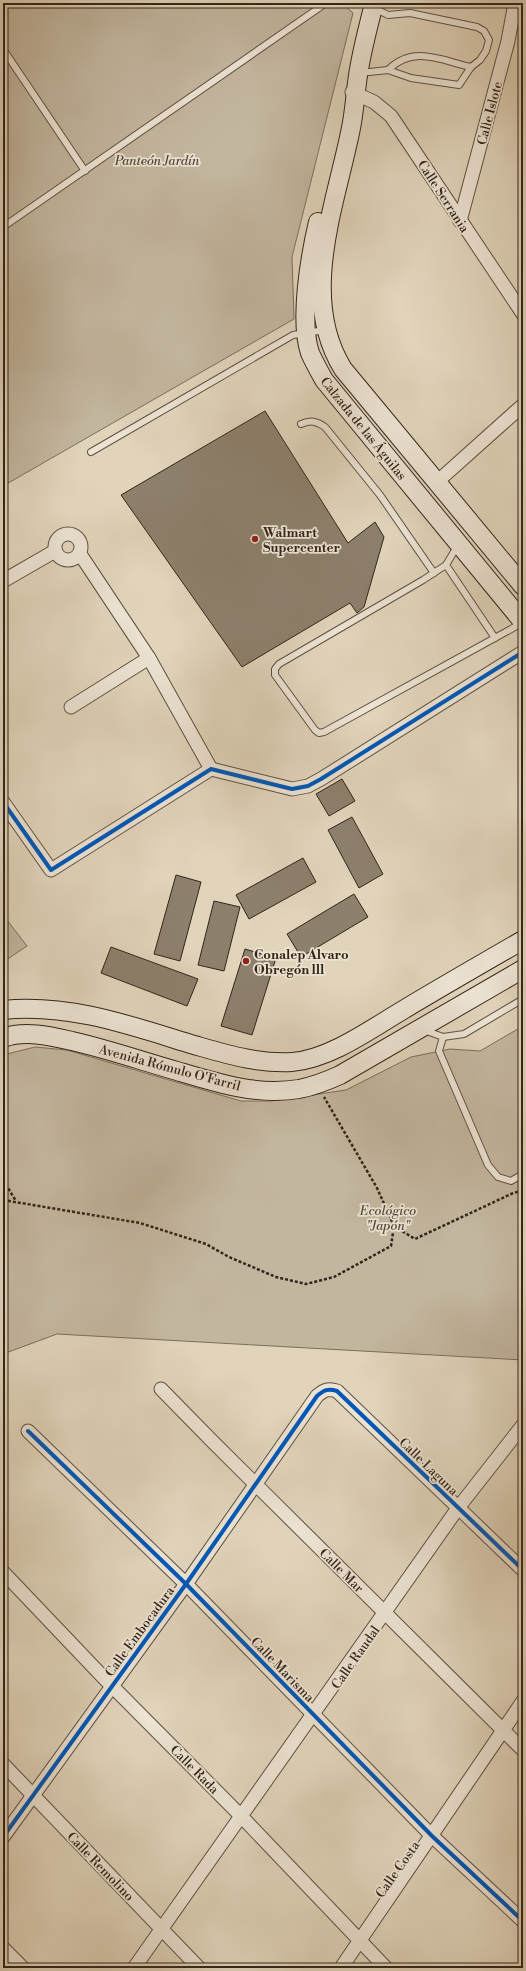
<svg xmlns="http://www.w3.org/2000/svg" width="526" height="1971" font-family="'Libre Bodoni',serif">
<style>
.green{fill:#c3b69f;stroke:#7a6e5c}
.building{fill:#8d806d;stroke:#322519}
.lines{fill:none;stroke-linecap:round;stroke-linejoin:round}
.service-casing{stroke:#5e5142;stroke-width:8}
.minor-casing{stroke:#5e5142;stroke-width:15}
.secondary-casing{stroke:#322519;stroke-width:20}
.path{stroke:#322519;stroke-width:2.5;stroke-dasharray:3 2;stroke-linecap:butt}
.service{stroke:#ece3d3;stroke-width:6}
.minor{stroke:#ece3d3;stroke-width:13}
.secondary{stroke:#ece3d3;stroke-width:18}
.cycleway-casing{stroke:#ece3d3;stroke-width:6}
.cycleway{stroke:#0057b8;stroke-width:4}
.poi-dot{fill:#8f2418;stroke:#ece3d3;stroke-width:1.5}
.labels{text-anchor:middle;stroke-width:3.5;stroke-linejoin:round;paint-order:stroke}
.street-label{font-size:13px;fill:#322519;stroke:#ece3d3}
.park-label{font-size:13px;font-style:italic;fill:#56493a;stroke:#ece3d3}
.poi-label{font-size:13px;font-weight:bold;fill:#322519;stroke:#ece3d3;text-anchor:start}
</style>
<rect width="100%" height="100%" fill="#e1d4bb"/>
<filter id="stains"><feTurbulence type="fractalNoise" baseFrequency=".005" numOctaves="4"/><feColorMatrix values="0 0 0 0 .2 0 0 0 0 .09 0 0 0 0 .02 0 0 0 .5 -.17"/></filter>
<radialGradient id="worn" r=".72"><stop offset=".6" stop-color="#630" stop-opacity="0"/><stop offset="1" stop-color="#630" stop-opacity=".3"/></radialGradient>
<!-- green -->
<g class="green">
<polygon points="3,3 342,3 353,13 292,257 294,319 3,486"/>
<polygon points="3,915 27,946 3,962"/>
<polygon points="523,1026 523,1360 57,1334 3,1354 3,1055 35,1047 67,1050 241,1101 271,1101 346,1090 411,1057 450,1049 480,1051"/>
</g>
<!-- building -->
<g class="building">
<polygon points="265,411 348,543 375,522 384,537 364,607 357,613 350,603 242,667 121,495"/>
<polygon points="342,779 355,801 329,816 316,794"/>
<polygon points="352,817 383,874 359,888 328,830"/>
<polygon points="303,858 316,882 249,919 236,895"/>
<polygon points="176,875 201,882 180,961 154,954"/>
<polygon points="354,894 368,917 301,957 287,934"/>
<polygon points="214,901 240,907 224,971 198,965"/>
<polygon points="111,947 198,979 187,1006 101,973"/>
<polygon points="245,949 276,958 252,1035 221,1026"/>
</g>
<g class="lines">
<!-- service casing -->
<g class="service-casing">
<g id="service">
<polyline points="3,49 85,171"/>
<path d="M388,70C413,45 440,60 471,67"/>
<polyline points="360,73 388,70 411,78 459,85 471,67 480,60 486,51 489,40 484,31 477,27 410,13 388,15 374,8"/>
<polyline points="3,227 326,3"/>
<path d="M301,424C311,420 316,421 325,427L380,495L434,573"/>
<polyline points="91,452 293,335 325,330"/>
<polyline points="458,545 446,565 423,580 279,664 275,669 275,675 315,730 319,733 324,732 522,623"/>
<polyline points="446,565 495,638"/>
<polyline points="424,1030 443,1037 464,1034 523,999"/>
<polyline points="443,1037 439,1051 488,1165 498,1177 511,1181 523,1174"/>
</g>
</g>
<!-- minor casing -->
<g class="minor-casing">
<g id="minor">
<polyline points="352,92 374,102 391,116 523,314"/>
<polyline points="460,221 508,41 515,3"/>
<polyline points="437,482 523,405"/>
<circle cx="68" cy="547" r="13"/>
<polyline points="80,554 149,658 211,769"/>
<polyline points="3,581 55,551"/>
<polyline points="71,707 149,658"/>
<polyline points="3,802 51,870 211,769 292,789 308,786 321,779 523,652"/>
<polyline points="161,1389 213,1442 523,1750"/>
<polyline points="28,1431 186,1584 432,1836 523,1921"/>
<polyline points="3,1572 103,1677 241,1816 386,1968"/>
<polyline points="3,1764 199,1968"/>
<path d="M3,1837L186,1584L317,1396C324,1390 328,1388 337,1391L523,1570"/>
<polyline points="3,1948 23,1968"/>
<polyline points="134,1968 458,1508 523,1425"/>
<polyline points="341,1968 523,1701"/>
</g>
</g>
<!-- secondary casing -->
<g class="secondary-casing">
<g id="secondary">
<path d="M374,3C368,29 360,56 357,83C355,98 354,113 351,128C336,204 298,297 343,369L523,586"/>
<path d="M318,222C310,256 299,320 310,353C314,362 319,371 324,380L523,622"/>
<path d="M3,1010C69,1003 132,1026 194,1045C226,1054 258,1064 292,1062C330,1059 371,1029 403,1010C443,986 483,963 523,940"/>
<path d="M3,1038C25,1030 50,1036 72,1041C107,1049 142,1061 177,1071C217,1083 257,1096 299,1089C314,1086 327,1081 340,1075L523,969"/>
</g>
</g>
<!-- path -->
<g class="path">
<polyline points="3,1180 16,1201"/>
<polyline points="3,1200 140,1223 206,1244 229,1257 276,1277 306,1284 334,1277 391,1246 394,1226 377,1188 324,1097"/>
<polyline points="394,1226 415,1239 511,1194 523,1190"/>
</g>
<!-- service -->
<use href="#service" class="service"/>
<!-- minor -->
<use href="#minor" class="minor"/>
<!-- secondary -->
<use href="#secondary" class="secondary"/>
<!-- cycleway casing -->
<g class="cycleway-casing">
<g id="cycleway">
<polyline points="3,802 51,870 211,769 292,789 308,786 321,779 523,652"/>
<polyline points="28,1431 186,1584 432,1836 523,1921"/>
<path d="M3,1837L186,1584L317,1396C324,1390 328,1388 337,1391L523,1570"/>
</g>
</g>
<!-- cycleway -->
<use href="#cycleway" class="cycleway"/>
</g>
<!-- markers -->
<g class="poi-dot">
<circle cx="255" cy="539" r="4"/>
<circle cx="246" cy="961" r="4"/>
</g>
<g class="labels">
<!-- street labels -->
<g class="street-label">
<text transform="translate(489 113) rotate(-75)" y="5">Calle Islote</text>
<text transform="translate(444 196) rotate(57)" y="5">Calle Serrania</text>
<text transform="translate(364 428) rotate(51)" y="5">Calzada de las Águilas</text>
<text transform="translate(170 1067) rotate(15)" y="5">Avenida Rómulo O'Farril</text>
<text transform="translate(429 1466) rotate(44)" y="5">Calle Laguna</text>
<text transform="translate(342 1570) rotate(45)" y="5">Calle Mar</text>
<text transform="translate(139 1631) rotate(-54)" y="5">Calle Embocadura</text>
<text transform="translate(355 1657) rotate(-55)" y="5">Calle Raudal</text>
<text transform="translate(283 1669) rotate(46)" y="5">Calle Marisma</text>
<text transform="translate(195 1769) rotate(45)" y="5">Calle Rada</text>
<text transform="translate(101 1866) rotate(46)" y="5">Calle Remolino</text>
<text transform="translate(397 1869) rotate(-55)" y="5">Calle Costa</text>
</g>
<!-- park labels -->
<g class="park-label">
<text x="157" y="165">Panteón Jardín</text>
<text x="388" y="1215">Ecológico<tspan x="388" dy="15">"Japón"</tspan></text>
</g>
<!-- poi labels -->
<g class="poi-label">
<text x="263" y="537">Walmart<tspan x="263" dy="15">Supercenter</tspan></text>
<text x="254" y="959">Conalep Alvaro<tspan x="254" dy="15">Obregón lll</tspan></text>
</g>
</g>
<!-- margin -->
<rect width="526" height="1971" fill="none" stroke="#e1d4bb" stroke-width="16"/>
<rect x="4" y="4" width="518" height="1963" fill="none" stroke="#322519" stroke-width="2"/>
<rect x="8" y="8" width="510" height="1955" fill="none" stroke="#322519"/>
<rect width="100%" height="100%" filter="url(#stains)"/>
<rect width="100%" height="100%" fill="url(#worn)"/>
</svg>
